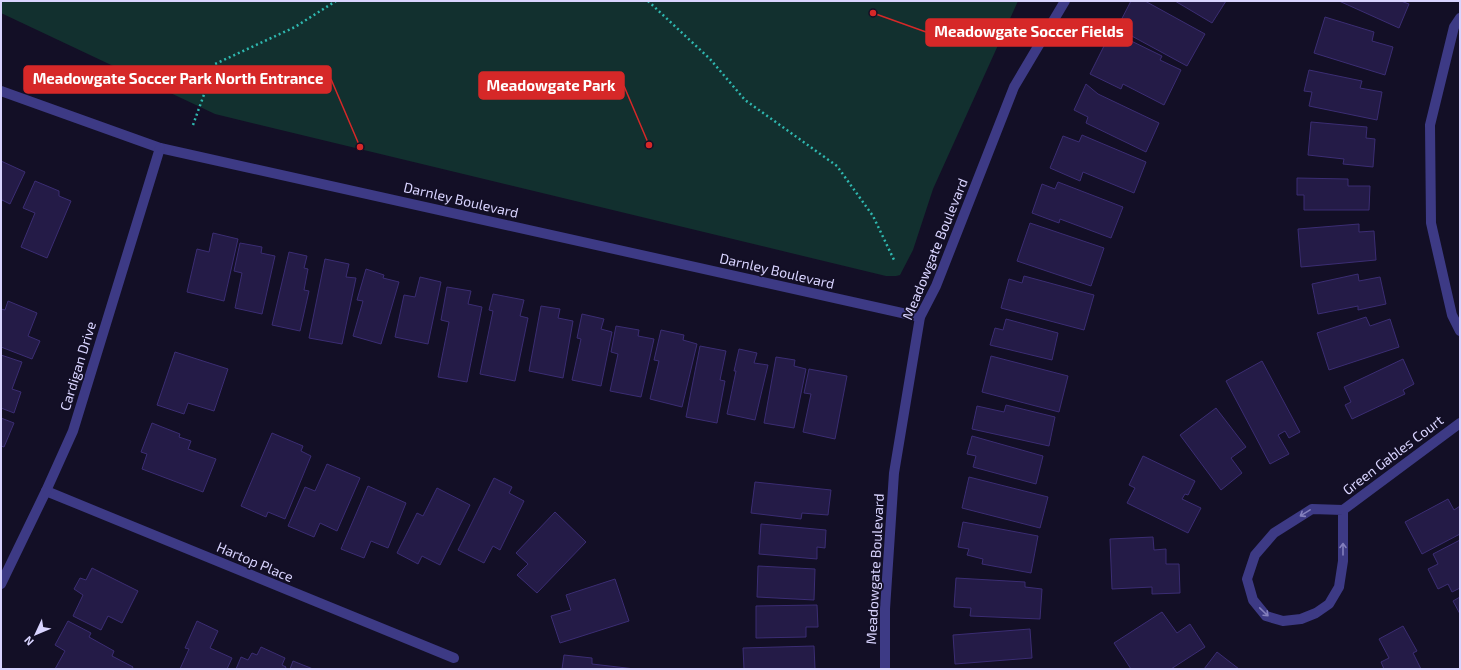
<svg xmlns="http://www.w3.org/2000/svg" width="1461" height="670" font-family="'Exo 2',sans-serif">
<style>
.green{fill:#12302f}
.building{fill:#241b47;stroke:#3b2d73}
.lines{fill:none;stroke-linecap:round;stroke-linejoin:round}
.path{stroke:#2fb8b0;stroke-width:2.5;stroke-dasharray:2 3;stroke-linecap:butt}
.minor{stroke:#3d3a85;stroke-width:10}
.oneway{stroke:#837fbc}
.labels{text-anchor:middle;stroke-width:3.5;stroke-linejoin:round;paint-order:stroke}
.street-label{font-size:14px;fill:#d9d4ff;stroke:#130f26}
.leader{fill:none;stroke:#d62828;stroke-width:1.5}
.callout-dot{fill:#d62828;stroke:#130f26;stroke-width:1.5}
.callout{fill:#d62828;stroke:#d62828;stroke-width:1.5}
.callout-label{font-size:15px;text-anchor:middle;font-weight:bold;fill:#fff}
</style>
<rect width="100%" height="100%" fill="#130f26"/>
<!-- green -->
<polygon class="green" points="1,1 1018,1 933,189 913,250 900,275 896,276 886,276 215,114 1,13"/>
<!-- building -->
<g class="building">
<polygon points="1131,1 1145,1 1205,34 1187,66 1117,28"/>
<polygon points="1175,1 1226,1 1212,23"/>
<polygon points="1339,1 1401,1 1409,4 1399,28"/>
<polygon points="1325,17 1374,32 1372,41 1393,47 1385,75 1314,53"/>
<polygon points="1112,36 1120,40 1121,36 1162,56 1160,60 1181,70 1164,105 1123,84 1121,89 1090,74 1106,42 1108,43"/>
<polygon points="1309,70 1362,81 1360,88 1382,92 1377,120 1309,106 1312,92 1304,91"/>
<polygon points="1086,84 1098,94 1159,123 1146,152 1086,123 1088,117 1074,110"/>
<polygon points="1311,122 1367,127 1366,138 1375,139 1373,167 1343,164 1344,159 1308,155"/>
<polygon points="1082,135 1146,162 1134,193 1083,172 1080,181 1050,168 1063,136 1079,142"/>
<polygon points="1,161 25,172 10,204 2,200 1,201"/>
<polygon points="1297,178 1348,179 1348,186 1370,186 1369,210 1304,210 1304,195 1297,195"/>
<polygon points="35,181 59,191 59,196 71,201 47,258 21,247 35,213 23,208"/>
<polygon points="1058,182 1123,207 1111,238 1060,219 1059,223 1032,213 1042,184 1055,189"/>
<polygon points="1030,223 1104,248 1091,286 1017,261"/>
<polygon points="1359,224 1359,232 1374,231 1376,260 1301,267 1298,229"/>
<polygon points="213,233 238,239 224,301 187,292 197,249 209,252"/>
<polygon points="240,243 262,247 261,253 275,256 262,314 235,308 242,273 234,271"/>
<polygon points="289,252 307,256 304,268 308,269 304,290 309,291 300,331 272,325"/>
<polygon points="325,259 349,264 346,277 356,278 342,344 309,338"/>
<polygon points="366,269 384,275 383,278 399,282 381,344 353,336 363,301 357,300"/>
<polygon points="1358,274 1359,281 1380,277 1386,304 1358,310 1358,306 1318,314 1312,284"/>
<polygon points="1024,276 1094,295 1084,330 1001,308 1009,279 1022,283"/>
<polygon points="420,277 441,282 428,344 395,337 404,295 415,297"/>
<polygon points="447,287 471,291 468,304 482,307 467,382 438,377 449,322 441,320"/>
<polygon points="493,294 524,300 520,316 528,318 515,381 480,374 493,311 489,310"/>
<polygon points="8,301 37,313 28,336 40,341 32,359 1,347 1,309 5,310"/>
<polygon points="541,306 560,309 558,318 573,321 563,378 529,371"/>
<polygon points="582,314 604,319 601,329 612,332 601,386 572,380 581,339 577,338"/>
<polygon points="1366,317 1370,326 1390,319 1399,347 1329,370 1317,333"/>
<polygon points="1006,319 1058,333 1052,360 990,345 995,328 1003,330"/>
<polygon points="616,326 639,330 638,336 654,339 641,397 610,391 618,354 611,352"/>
<polygon points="661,330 684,335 683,340 697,344 682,407 650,399 659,361 654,360"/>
<polygon points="700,346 726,351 720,380 725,381 717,423 686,417"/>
<polygon points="739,349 757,353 754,363 768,365 755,420 727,414 736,371 734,371"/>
<polygon points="175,352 228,369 214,411 188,403 184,414 157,405"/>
<polygon points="1,355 22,362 12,389 21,392 14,413 1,408"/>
<polygon points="991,356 1068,376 1059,412 982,392"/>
<polygon points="776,357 795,360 794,366 806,369 794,428 764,423"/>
<polygon points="1403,359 1414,384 1403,390 1405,394 1352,419 1345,405 1351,402 1344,387"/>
<polygon points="1262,361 1300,432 1289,438 1285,431 1278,435 1289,454 1270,464 1226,381"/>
<polygon points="809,369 847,376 835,439 803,432 811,394 804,393"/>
<polygon points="1006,405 1055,417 1049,446 972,429 977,406 1004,412"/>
<polygon points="1216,408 1246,447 1231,458 1242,473 1221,490 1180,435"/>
<polygon points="1,418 14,423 4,447 1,446"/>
<polygon points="152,423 180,434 179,437 191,441 188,449 216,459 203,492 142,469 147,454 141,452"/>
<polygon points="272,433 303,446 301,451 311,456 285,519 268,512 266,517 241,506"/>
<polygon points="972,436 1043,456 1036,484 973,467 976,456 967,454"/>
<polygon points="1143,456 1195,481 1188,495 1185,494 1182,499 1201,508 1188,533 1127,503 1135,488 1129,485"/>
<polygon points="327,464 360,478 337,531 320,523 314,537 288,526 305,487 315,491"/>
<polygon points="969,477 1048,497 1040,528 962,508"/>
<polygon points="494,478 512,487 509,493 524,501 500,550 493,546 484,563 458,550"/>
<polygon points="755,482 831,490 828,515 802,513 801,519 751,513"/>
<polygon points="368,486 406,503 388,548 371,541 364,558 341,549"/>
<polygon points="437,488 470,505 440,565 422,556 418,564 397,553 417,513 423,516"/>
<polygon points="1448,499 1454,510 1460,506 1460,534 1422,554 1405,522"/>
<polygon points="555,512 586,542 537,593 517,575 528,564 516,553"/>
<polygon points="963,522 1038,536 1031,573 982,564 983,559 967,555 969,549 958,547"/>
<polygon points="761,524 826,530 825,548 817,547 817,559 759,554"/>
<polygon points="1153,537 1154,550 1166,549 1166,564 1179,564 1180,593 1152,594 1152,587 1112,589 1110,539"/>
<polygon points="1460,540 1460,588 1452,592 1448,584 1438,589 1428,569 1438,564 1433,554"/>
<polygon points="758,566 815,569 814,600 757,597"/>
<polygon points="92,568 138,591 122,623 108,616 101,630 73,616 83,595 74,589 80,578 86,580"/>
<polygon points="956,578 1025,582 1025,587 1042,589 1040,619 970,616 971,608 954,607"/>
<polygon points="615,579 629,621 560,643 551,616 571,610 566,595"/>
<polygon points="1460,597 1460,614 1453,601"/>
<polygon points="817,605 818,627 806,627 806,637 756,638 756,606"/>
<polygon points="1162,612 1177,633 1190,624 1205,647 1171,669 1131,669 1114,643"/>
<polygon points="68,621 91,633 89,637 114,651 112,656 133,667 132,669 55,669 65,651 55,645"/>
<polygon points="197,621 218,631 210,648 232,658 227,669 180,669 189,649 185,648"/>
<polygon points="1403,626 1417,651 1413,653 1421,669 1384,669 1381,662 1389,658 1379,639"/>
<polygon points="1030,629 1032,658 955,664 953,635"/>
<polygon points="814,646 815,669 744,669 743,648"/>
<polygon points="261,647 285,658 282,665 286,667 285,669 236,669 241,657 248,660 252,653 257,655"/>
<polygon points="1217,652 1239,669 1204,669"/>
<polygon points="564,655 592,658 592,664 635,669 562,669"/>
<polygon points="293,661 313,669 290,669"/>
</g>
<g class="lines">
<!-- path -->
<g class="path">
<polyline points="648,1 710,59 745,100 837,166 873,216 895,262"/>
<polyline points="193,125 215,64 295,27 336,1"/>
</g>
<!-- minor -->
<g class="minor">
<polyline points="1460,18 1454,27 1430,125 1431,223 1452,315 1460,331"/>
<polyline points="1,91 160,148 920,317"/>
<polyline points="46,491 454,658"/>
<polyline points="1343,510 1343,561 1339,587 1329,604 1316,613 1301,619 1283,621 1266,616 1253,600 1247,579 1255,555 1274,533 1312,509 1343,510 1460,423"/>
<polyline points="1,584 46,491 73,431 160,148"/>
<polyline points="885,669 885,609 894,473 920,317 936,286 1014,87 1065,1"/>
</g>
</g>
<!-- one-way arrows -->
<defs><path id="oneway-shaft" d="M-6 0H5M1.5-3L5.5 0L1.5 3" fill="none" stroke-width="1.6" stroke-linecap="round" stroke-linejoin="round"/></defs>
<g class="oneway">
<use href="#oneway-shaft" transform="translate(1305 513) rotate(148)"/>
<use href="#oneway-shaft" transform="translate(1343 549) rotate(-90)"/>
<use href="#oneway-shaft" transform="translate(1264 612) rotate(44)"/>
</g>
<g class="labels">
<!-- street labels -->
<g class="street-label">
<text transform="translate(461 200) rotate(13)" y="5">Darnley Boulevard</text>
<text transform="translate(935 249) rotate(-68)" y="5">Meadowgate Boulevard</text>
<text transform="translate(777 271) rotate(13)" y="5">Darnley Boulevard</text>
<text transform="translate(78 366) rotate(-73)" y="5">Cardigan Drive</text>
<text transform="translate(1393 455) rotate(-37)" y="5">Green Gables Court</text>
<text transform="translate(255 562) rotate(23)" y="5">Hartop Place</text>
<text transform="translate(875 569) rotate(-87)" y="5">Meadowgate Boulevard</text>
</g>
</g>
<!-- callouts -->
<path class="leader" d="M873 13L926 32M360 147L331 79M649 145L624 86"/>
<g class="callout-dot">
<circle cx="873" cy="13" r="4"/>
<circle cx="360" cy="147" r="4"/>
<circle cx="649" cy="145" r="4"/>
</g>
<g class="callout">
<rect x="926" y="19" width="206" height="27" rx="4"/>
<rect x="24" y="66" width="307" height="27" rx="4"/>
<rect x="479" y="72" width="145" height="27" rx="4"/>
</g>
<g class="callout-label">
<text x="1029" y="37">Meadowgate Soccer Fields</text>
<text x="178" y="84">Meadowgate Soccer Park North Entrance</text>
<text x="551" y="91">Meadowgate Park</text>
</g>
<!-- border -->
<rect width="1461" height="670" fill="none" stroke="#d9d4ff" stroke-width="4"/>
<!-- north arrow -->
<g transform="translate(36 634) rotate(226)" stroke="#130f26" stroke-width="3" paint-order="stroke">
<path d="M0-3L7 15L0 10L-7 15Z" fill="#d9d4ff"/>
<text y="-6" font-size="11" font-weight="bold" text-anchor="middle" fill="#d9d4ff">N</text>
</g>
</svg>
